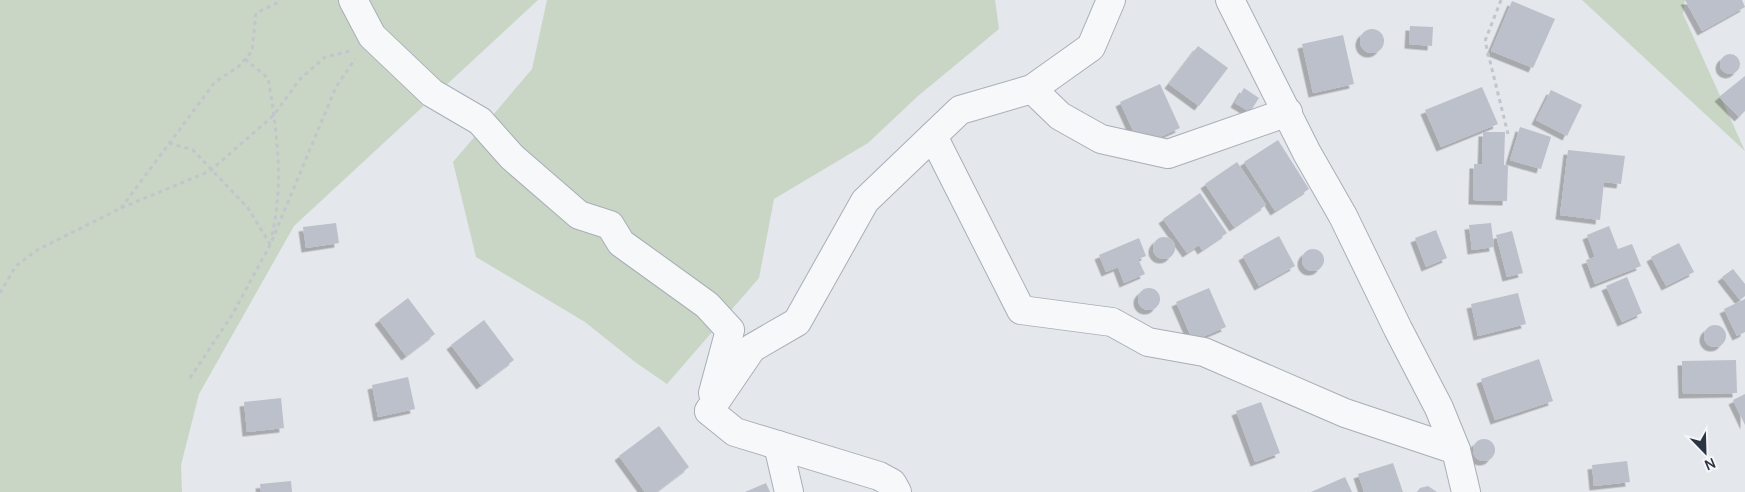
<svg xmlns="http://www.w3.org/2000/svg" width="1745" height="492" font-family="Manrope,sans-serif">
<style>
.green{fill:#c9d6c5}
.building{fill:#bbc0ca;filter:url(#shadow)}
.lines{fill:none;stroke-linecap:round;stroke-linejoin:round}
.minor-casing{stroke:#a9aeb7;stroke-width:30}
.path{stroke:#c2c5cb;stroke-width:3;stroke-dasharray:4 4;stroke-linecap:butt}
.minor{stroke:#f7f8fa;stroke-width:28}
</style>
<defs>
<filter id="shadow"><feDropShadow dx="-4.5" dy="4.5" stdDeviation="0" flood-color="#0004"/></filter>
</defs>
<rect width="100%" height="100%" fill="#e4e7ec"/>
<!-- green -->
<g class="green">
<polygon points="0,0 538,0 294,226 199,394 181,465 182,492 0,492"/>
<polygon points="547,0 995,0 999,29 918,96 868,143 774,199 759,278 667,384 635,362 585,322 476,257 453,162 532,69"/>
<polygon points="1582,0 1685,0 1683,14 1745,151"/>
</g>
<!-- building -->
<g class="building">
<polygon points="1685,0 1742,0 1745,7 1702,31"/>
<polygon points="1512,1 1555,19 1533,68 1491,51"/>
<polygon points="1410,26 1433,27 1432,46 1409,44"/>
<circle cx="1372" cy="41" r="12"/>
<polygon points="1343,35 1354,84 1313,93 1302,44"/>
<polygon points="1198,46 1228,68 1199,106 1169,84"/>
<circle cx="1730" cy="64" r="10"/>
<polygon points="1745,76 1745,111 1739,117 1719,97"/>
<polygon points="1160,84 1180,128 1140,146 1120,102"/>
<polygon points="1482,87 1498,124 1441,147 1425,110"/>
<polygon points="1244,88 1259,98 1250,112 1235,103"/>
<polygon points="1551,90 1582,105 1567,136 1536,120"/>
<polygon points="1520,127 1551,137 1541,169 1510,160"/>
<polygon points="1483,132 1505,132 1504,165 1508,165 1507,201 1473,200 1474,164 1482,164"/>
<polygon points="1278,140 1309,189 1275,211 1244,162"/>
<polygon points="1568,150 1625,156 1621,184 1604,182 1600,220 1560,215"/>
<polygon points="1237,162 1266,205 1234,227 1205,184"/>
<polygon points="1200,193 1227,233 1202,250 1199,245 1187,253 1163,219"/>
<polygon points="336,223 339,243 306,248 303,227"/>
<polygon points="1491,223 1494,247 1472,250 1469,225"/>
<polygon points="1609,226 1618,249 1632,244 1641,266 1595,284 1586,260 1595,257 1587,235"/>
<polygon points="1436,230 1447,258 1426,267 1415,238"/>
<polygon points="1512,231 1523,273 1507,277 1496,235"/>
<polygon points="1279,236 1295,266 1259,286 1243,256"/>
<circle cx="1164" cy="248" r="11"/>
<polygon points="1139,238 1146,256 1138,259 1145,274 1124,283 1118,267 1106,272 1099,255"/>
<polygon points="1679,243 1694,272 1666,286 1651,257"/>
<circle cx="1313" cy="260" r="11"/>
<polygon points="1733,269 1745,284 1745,296 1740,300 1722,277"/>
<polygon points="1627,277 1642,313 1622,322 1606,286"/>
<polygon points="1209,288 1226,327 1193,341 1176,302"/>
<circle cx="1149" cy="299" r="11"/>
<polygon points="1518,293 1526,324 1478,336 1471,304"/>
<polygon points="408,298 435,334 406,356 379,320"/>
<polygon points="1745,299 1745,332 1737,336 1724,309"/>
<polygon points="484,320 514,360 481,385 451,345"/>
<circle cx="1715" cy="336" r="11"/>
<polygon points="1539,359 1553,401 1495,420 1481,379"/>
<polygon points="1736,360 1737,393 1683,394 1682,361"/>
<polygon points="408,377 415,409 378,417 372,385"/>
<polygon points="1745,394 1745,425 1733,400"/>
<polygon points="281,398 284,428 247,432 244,402"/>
<polygon points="1261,402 1280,453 1255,462 1236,411"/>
<polygon points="659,426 689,467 656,492 645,492 619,456"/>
<circle cx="1484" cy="450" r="11"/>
<polygon points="1627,461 1630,482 1594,486 1592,465"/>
<polygon points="1393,463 1403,492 1364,492 1358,474"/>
<polygon points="1345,477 1352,492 1311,492"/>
<polygon points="291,481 292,492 261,492 260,484"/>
<polygon points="766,483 770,492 745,492"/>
<polygon points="1428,486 1437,492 1417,492 1420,488"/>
</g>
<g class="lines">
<!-- minor casing -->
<g class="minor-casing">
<g id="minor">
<polyline points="353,0 372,36 432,93 480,121 512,157 579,215 610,225 621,243 707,305 730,330 713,393"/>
<polyline points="1230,0 1307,153 1343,216 1398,329 1439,408 1456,450 1466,492"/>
<polyline points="1032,89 1060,116 1101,139 1168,154 1288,112"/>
<polyline points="933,136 1021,310 1112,322 1148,342 1204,352 1345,413 1456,450"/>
<polyline points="709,411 752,348 797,322 865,201 960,110 1032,89 1091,47 1111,0"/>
<polyline points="709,411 735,432 879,476 892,483 897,492"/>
<polyline points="778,445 789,492"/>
</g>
</g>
<!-- path -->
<g class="path">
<polyline points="1501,0 1485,41 1508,134"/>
<path d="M245,59L268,78C277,130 284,183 272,235"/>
<polyline points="169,143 193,150 248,208 270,244"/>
<polyline points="121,208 215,82 238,67 252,51 256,13 277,3 278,0"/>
<polyline points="0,293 16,266 37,250 121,208 210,171 274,115 300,79 325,57 350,51"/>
<polyline points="190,378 232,315 270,245 336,87 355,59"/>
</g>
<!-- minor -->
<use href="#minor" class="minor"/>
</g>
<!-- north arrow -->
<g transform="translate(1705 452) rotate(157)" stroke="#f4f6f9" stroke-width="4" paint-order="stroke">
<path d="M0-4L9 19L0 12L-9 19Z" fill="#2b3445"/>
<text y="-8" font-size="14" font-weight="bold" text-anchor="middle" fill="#2b3445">N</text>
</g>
</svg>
